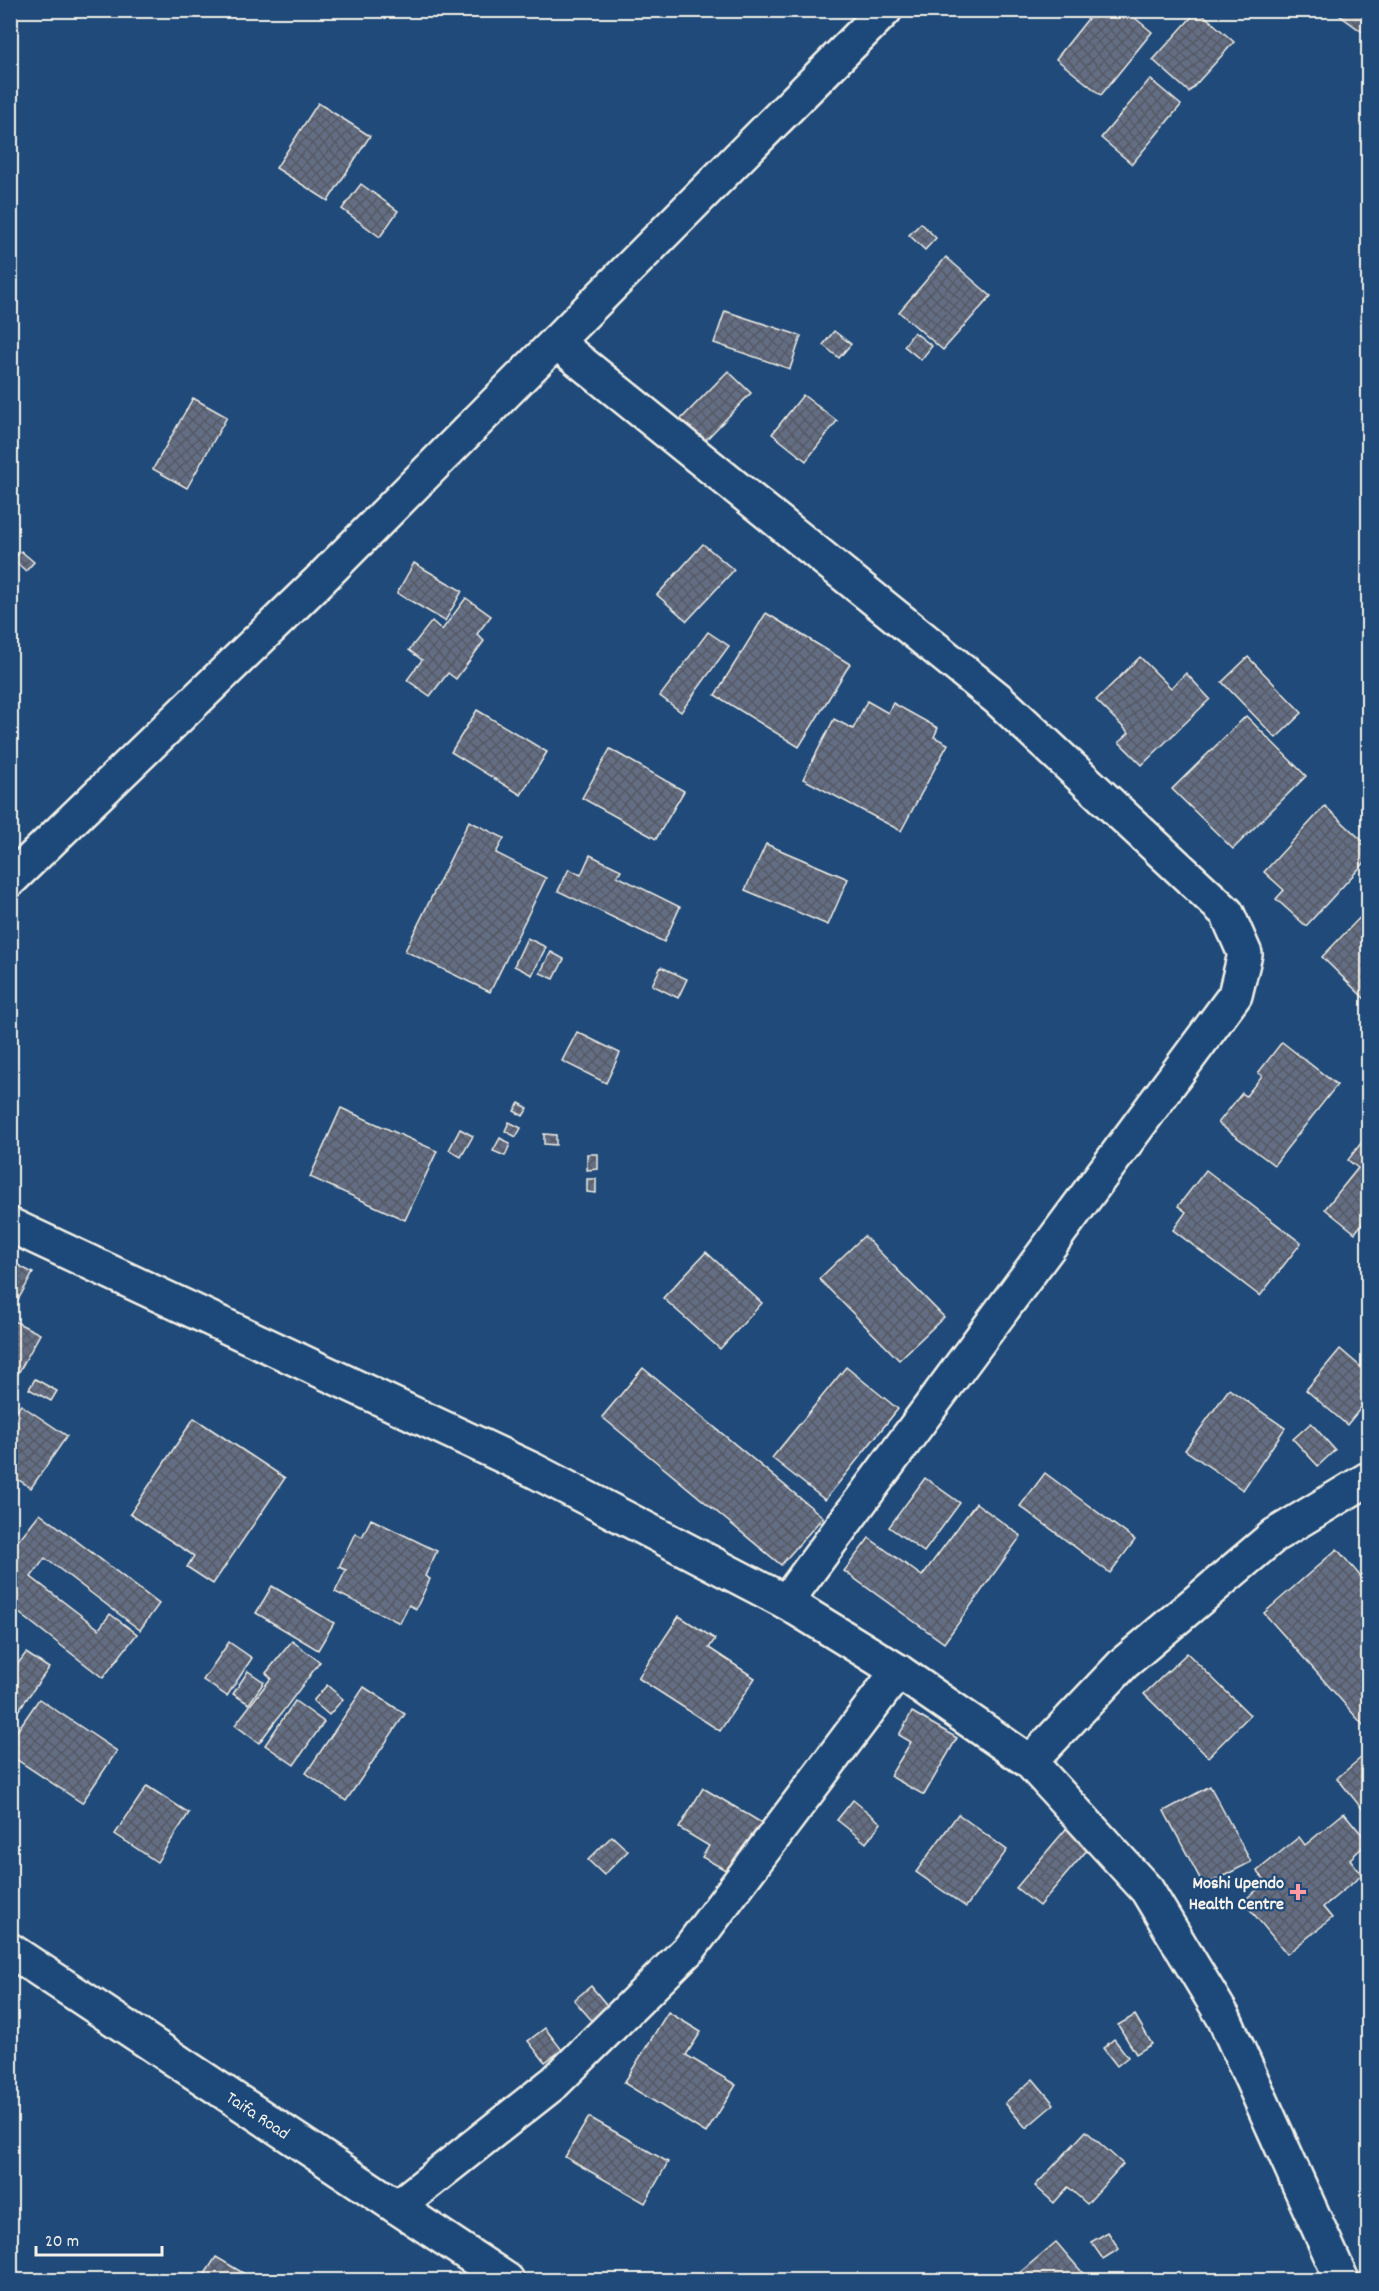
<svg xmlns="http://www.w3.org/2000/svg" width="1379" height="2291" font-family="Dekko,sans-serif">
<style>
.building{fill:url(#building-cross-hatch);stroke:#f4f1e8;stroke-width:1.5}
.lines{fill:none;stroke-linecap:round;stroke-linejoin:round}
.minor-casing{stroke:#f4f1e8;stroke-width:38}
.trunk-casing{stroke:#f4f1e8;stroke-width:38}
.minor{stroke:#1f4a7a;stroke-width:33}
.trunk{stroke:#1f4a7a;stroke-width:33}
.poi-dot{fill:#ff9aa2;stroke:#1f4a7a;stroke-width:2}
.labels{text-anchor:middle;stroke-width:4.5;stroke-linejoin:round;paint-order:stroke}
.poi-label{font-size:18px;font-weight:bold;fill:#f4f1e8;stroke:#1f4a7a;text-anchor:end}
.street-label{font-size:18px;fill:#f4f1e8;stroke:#1f4a7a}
</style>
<defs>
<pattern id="building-cross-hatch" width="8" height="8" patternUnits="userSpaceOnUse" patternTransform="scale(1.5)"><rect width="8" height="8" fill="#646e84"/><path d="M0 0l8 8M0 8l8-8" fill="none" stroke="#555962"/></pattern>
</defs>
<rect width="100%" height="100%" fill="#1f4a7a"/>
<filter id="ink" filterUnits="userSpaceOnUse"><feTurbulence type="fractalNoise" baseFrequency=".0167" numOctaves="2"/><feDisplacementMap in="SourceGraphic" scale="12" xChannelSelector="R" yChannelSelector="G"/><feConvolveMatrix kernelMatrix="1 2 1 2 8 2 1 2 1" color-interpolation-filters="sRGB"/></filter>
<g filter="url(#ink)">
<!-- building -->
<g class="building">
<polygon points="1095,10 1125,10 1152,32 1101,95 1056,59"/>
<polygon points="1198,10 1234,42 1189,92 1153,60"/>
<polygon points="1342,10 1368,10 1368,36 1339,15"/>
<polygon points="1150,79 1181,105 1132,164 1101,138"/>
<polygon points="318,103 370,136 328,201 276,168"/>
<polygon points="361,184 398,211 380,237 342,209"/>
<polygon points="921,223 936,238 925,250 909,235"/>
<polygon points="946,257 991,296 943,350 899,312"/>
<polygon points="725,311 801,336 790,369 714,343"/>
<polygon points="834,331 851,344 839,358 823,345"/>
<polygon points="914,332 932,346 921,360 904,346"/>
<polygon points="728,371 751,393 701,445 678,422"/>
<polygon points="803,395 837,421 806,461 772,434"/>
<polygon points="193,398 227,417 187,488 153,469"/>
<polygon points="703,544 734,570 687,621 657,595"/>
<polygon points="21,551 34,562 26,571 13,560"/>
<polygon points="414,563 462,591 445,621 397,593"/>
<polygon points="466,598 491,616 477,634 484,641 456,679 448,673 430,696 407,680 422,660 409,650 432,621 442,630"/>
<polygon points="766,613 850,664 799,747 715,695"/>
<polygon points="708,632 729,646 681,712 660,696"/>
<polygon points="1140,657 1171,688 1186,673 1210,699 1142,765 1119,742 1129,733 1096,700"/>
<polygon points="1248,657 1302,713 1276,738 1222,682"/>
<polygon points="867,701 888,713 893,703 938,728 934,737 948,744 901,831 803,779 834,719 853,729"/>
<polygon points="477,710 547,752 521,795 451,752"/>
<polygon points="1246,716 1306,776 1233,849 1172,789"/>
<polygon points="610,749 684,791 656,839 582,798"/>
<polygon points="1325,806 1368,846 1368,859 1306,926 1276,899 1284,890 1264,872"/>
<polygon points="469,821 504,838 496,853 546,878 490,992 405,951"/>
<polygon points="766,844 848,879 828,925 745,890"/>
<polygon points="590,855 621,870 617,876 680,907 664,942 558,891 569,869 581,875"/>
<polygon points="1368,909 1368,997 1366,1000 1322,957"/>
<polygon points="527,938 546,947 532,975 514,966"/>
<polygon points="551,952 564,959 554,979 540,973"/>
<polygon points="661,967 687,979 678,998 652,985"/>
<polygon points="577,1032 620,1053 606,1083 562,1061"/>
<polygon points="1282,1042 1337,1085 1274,1165 1218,1123 1242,1093 1246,1096 1262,1076 1258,1073"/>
<polygon points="519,1103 528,1108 523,1116 514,1111"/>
<polygon points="341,1108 437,1151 405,1220 310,1177"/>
<polygon points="509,1122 521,1128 516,1137 505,1131"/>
<polygon points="460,1129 473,1136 461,1157 449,1150"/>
<polygon points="544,1134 556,1135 556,1145 544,1144"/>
<polygon points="1368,1134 1368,1216 1355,1233 1325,1209 1358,1168 1348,1160"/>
<polygon points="500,1138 510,1144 505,1156 493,1151"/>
<polygon points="587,1154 598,1154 598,1169 587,1170"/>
<polygon points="1206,1170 1301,1243 1260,1296 1173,1230 1186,1212 1178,1206"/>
<polygon points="587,1179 596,1179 596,1193 587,1192"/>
<polygon points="864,1236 944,1317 899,1360 819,1279"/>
<polygon points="706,1252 762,1303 720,1349 663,1298"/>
<polygon points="10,1261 33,1273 10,1314"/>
<polygon points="14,1321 40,1334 16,1377 10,1374 10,1328"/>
<polygon points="1340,1349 1368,1373 1368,1399 1347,1425 1306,1390"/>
<polygon points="846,1367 898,1409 825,1500 772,1458"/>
<polygon points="643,1368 823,1517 781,1565 602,1417"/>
<polygon points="35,1379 57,1391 51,1401 29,1389"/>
<polygon points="1229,1389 1285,1428 1243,1490 1185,1450"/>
<polygon points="21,1405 67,1436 31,1488 10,1474 10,1420"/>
<polygon points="194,1418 285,1478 213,1584 187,1567 194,1556 130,1514"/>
<polygon points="1311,1423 1335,1450 1318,1466 1293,1439"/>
<polygon points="1045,1473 1135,1540 1110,1573 1020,1506"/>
<polygon points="925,1478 960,1503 924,1552 889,1527"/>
<polygon points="976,1503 1021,1536 944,1643 844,1571 869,1538 922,1576"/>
<polygon points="40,1513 159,1604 140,1630 45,1558 31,1577 99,1629 110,1614 137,1634 103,1678 10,1606 10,1551"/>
<polygon points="371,1519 437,1551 425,1576 430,1579 416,1609 409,1605 400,1623 335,1592 346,1570 339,1567 355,1533 362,1537"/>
<polygon points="1337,1549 1368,1585 1368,1722 1364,1726 1264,1613"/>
<polygon points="272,1586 334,1623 318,1650 256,1613"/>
<polygon points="679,1616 715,1639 709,1648 755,1678 720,1731 638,1678"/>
<polygon points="292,1641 320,1662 259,1743 235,1725 271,1678 266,1673"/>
<polygon points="229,1642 252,1658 227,1696 203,1680"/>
<polygon points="26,1653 49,1668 10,1722 10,1674"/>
<polygon points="1187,1653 1250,1715 1208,1757 1144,1694"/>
<polygon points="248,1671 264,1682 249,1704 233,1694"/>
<polygon points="327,1685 343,1699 329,1715 313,1701"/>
<polygon points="364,1687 405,1714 346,1801 306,1773"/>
<polygon points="39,1699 117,1751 82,1803 10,1755 10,1741"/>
<polygon points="295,1701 324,1722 294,1765 265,1745"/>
<polygon points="912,1712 957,1738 924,1795 890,1776 911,1742 899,1735"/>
<polygon points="1368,1752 1368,1816 1337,1778"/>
<polygon points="147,1786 189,1813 157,1862 115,1834"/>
<polygon points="1210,1786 1251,1862 1204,1886 1164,1811"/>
<polygon points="703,1788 762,1823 731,1873 702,1857 709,1846 679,1828"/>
<polygon points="853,1800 881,1823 866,1843 837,1820"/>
<polygon points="1344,1813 1368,1842 1350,1859 1362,1875 1323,1907 1332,1918 1287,1954 1243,1901 1267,1882 1257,1871 1299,1837 1305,1845"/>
<polygon points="958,1814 1007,1850 966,1907 916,1872"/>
<polygon points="1071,1823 1094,1842 1039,1906 1016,1888"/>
<polygon points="612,1836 628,1851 604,1875 588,1860"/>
<polygon points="591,1986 610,2009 594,2023 574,2000"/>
<polygon points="668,2012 701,2032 686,2055 736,2085 706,2133 624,2083"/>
<polygon points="1135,2015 1152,2044 1136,2054 1118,2025"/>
<polygon points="545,2028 562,2050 545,2062 528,2041"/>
<polygon points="1114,2039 1128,2057 1117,2066 1103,2048"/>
<polygon points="1033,2079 1054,2104 1026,2128 1005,2103"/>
<polygon points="589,2117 668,2162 645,2203 565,2157"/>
<polygon points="1086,2131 1123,2164 1087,2204 1068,2187 1054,2203 1035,2186"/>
<polygon points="1108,2232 1119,2249 1103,2259 1091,2242"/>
<polygon points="1056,2242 1087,2278 1085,2280 1011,2280"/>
<polygon points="216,2257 255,2280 201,2280"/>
</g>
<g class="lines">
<!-- minor casing -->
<g class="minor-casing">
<g id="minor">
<polyline points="556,342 998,699 1227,913 1245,954 1235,995 786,1602"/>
<polyline points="10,880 318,582 885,10"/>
<polyline points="10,1225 533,1470 786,1602 898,1671 1030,1762 1147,1890 1224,2018 1342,2280"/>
<polyline points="1030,1762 1124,1663 1275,1535 1368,1479"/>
<polyline points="397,2207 555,2082 690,1948 898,1671"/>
</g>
</g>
<!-- trunk casing -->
<g class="trunk-casing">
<g id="trunk">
<path id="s1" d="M10,1950L507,2280"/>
</g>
</g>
<!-- minor -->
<use href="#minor" class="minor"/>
<!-- trunk -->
<use href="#trunk" class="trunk"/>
</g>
</g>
<!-- markers -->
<path class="poi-dot" d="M1295 1883h6v6h6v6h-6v6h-6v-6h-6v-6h6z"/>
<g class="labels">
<!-- poi labels -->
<g class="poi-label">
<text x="1284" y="1888">Moshi Upendo<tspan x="1284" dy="21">Health Centre</tspan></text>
</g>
<!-- street labels -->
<g class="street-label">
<text dy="6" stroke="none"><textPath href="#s1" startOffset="298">Taifa Road</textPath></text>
</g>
</g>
<!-- margin -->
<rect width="1379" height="2291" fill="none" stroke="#1f4a7a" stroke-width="36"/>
<rect x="18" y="18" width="1343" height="2255" fill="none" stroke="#f4f1e8" stroke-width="2" filter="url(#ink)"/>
<!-- scale -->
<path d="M36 2246v9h126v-9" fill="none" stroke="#f4f1e8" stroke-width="3"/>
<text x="45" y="2246" font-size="18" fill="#f4f1e8" stroke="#1f4a7a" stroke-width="4.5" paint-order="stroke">20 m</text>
</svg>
